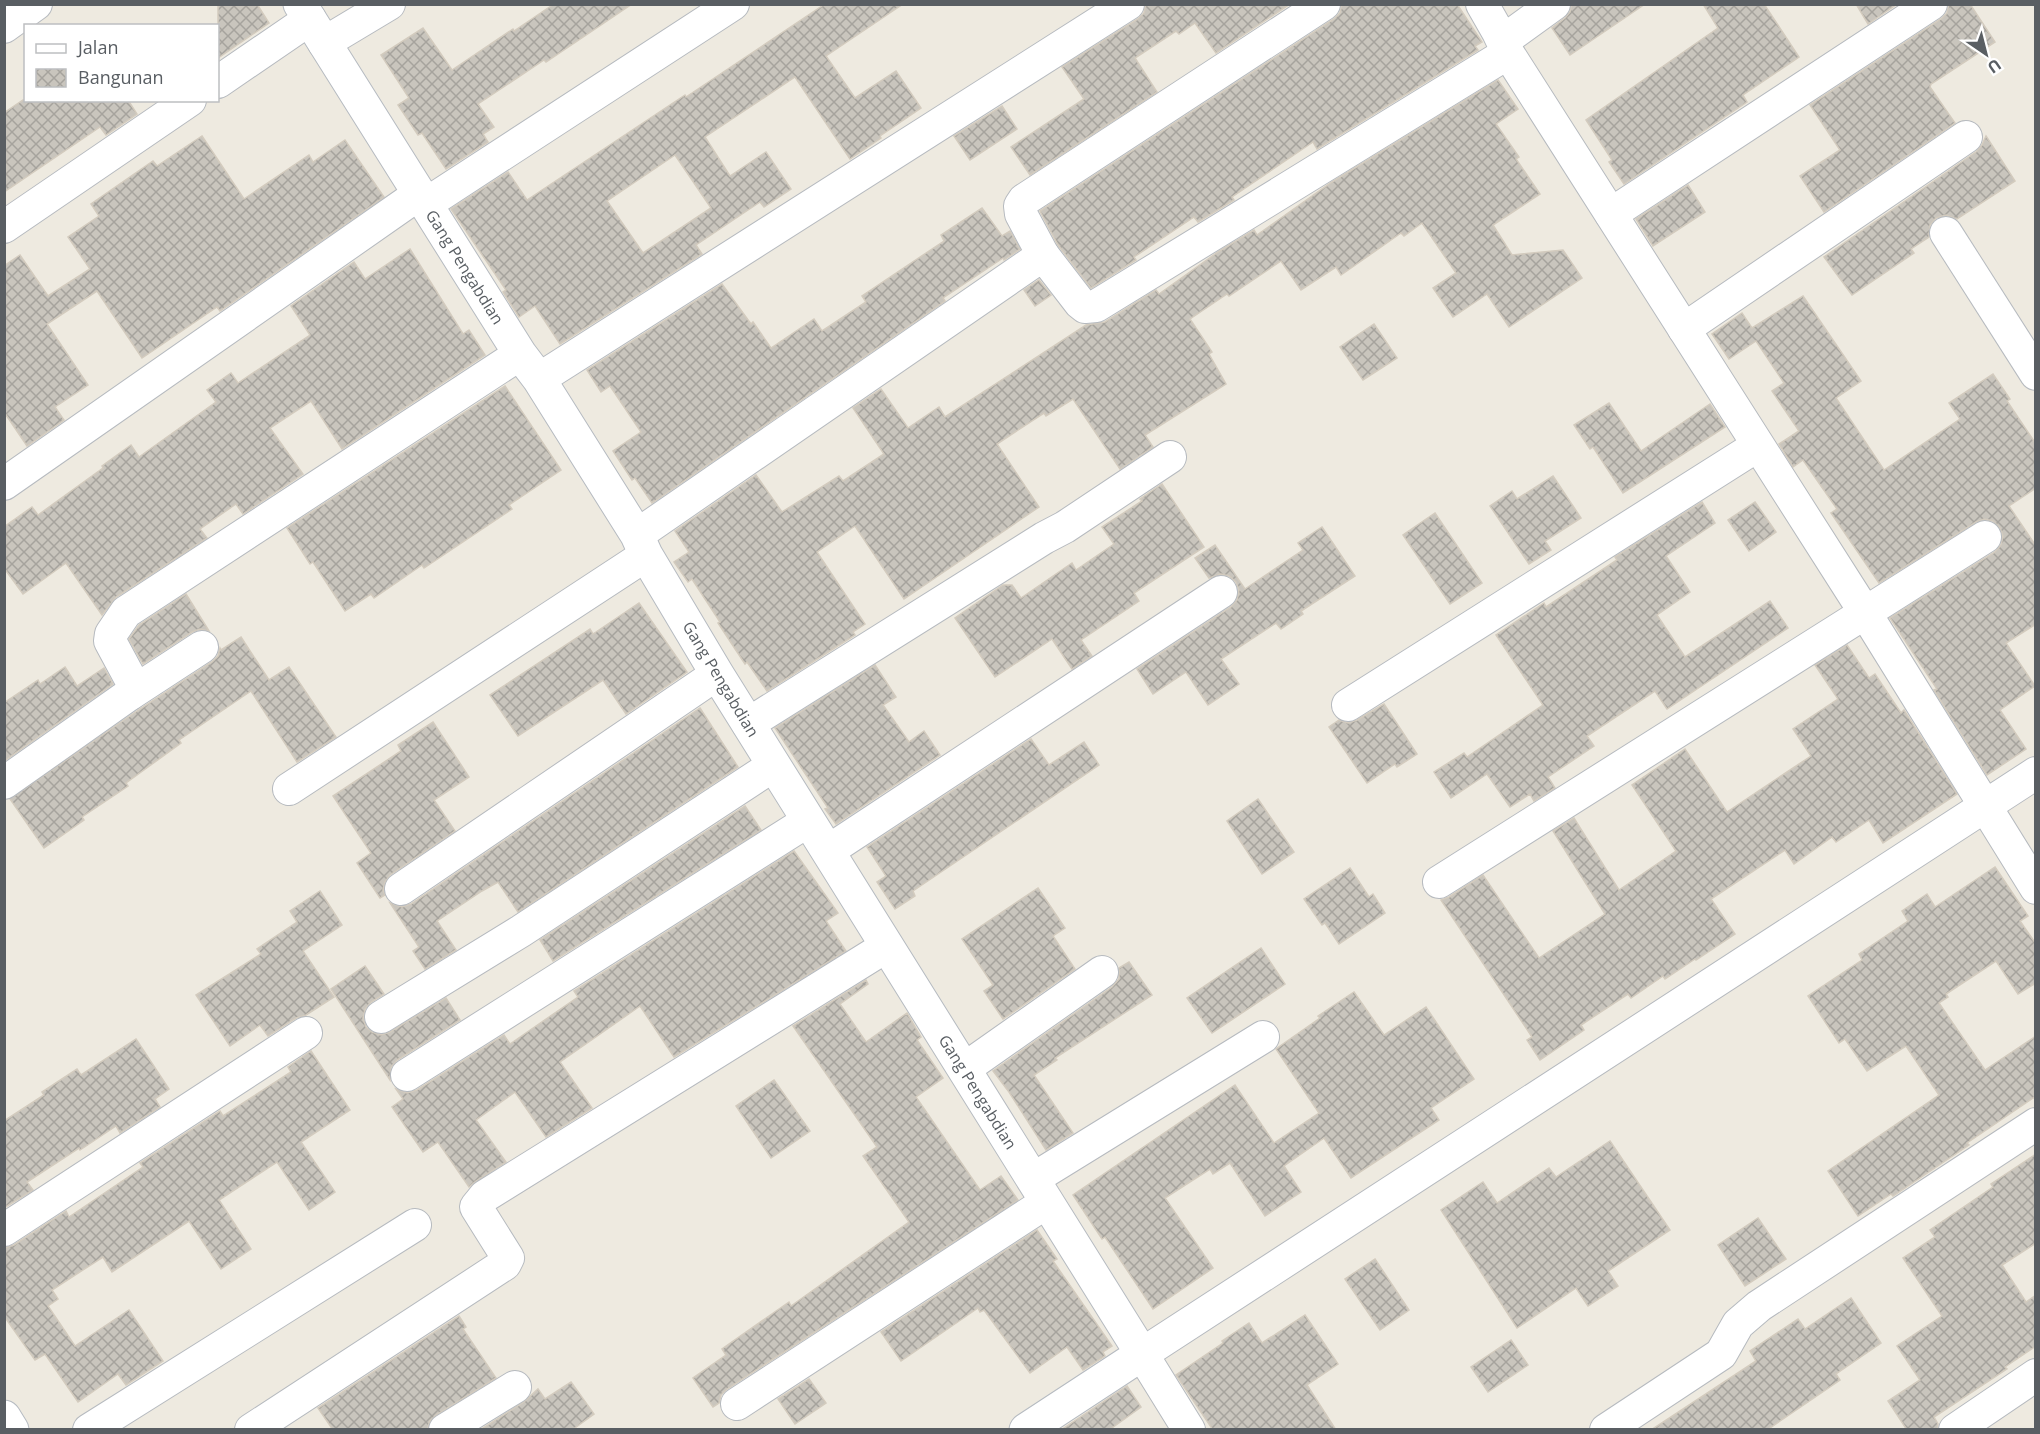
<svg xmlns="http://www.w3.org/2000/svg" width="2040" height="1434" font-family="'Open Sans',sans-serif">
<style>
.building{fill:url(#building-cross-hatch);stroke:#d3cbbe;stroke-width:1.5;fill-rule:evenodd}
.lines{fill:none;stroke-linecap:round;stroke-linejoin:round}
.street-casing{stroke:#b6babf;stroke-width:34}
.secondary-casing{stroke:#b6bbc1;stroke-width:35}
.street{stroke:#fff;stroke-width:32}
.secondary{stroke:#fff;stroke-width:33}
.labels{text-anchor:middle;stroke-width:6;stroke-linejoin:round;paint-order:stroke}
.street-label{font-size:16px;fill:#595e63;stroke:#fff}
</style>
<defs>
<pattern id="building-cross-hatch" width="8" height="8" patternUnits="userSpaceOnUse" patternTransform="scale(1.5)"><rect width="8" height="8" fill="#c9c5bd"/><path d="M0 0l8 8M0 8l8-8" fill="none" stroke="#a6a39d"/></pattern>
</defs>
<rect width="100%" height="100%" fill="#eeeae0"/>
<!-- building -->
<g class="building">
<polygon points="218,4 257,4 269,23 218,58"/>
<polygon points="554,4 632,4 546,62 544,60 478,104 494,127 483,134 488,142 446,169 422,133 418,135 398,105 409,98 381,55 423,28 452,70 513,29 514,31"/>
<path d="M825,4H903L826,56L855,98L896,71L921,108L880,136L881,138L850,159L795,77L705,137L730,176L766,152L791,189L764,207L760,202L696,245L702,254L560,344L535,306L519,317L503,292L506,290L451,209L508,172L527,200L685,95L686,97ZM675,155L711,208L643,253L607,201Z"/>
<polygon points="1146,4 1290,4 1216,53 1195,23 1179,34 1176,31 1135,58 1157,92 1030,175 1011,147 1084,99 1062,67 1138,19 1144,13"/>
<polygon points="1342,4 1457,4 1482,42 1475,46 1478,50 1317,149 1313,142 1232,197 1234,200 1198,222 1194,217 1134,257 1136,260 1091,288 1058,245 1040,211 1334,19 1340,13"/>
<polygon points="1572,4 1645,4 1570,55 1552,28 1565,18 1570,12"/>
<polygon points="1703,4 1764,4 1799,57 1743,95 1747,102 1624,184 1609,162 1612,160 1586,120 1718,28"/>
<polygon points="1856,4 1897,4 1868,24"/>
<polygon points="1949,4 1970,4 1995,42 1931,84 1930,87 1955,123 1824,212 1800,176 1840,150 1810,105 1941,19 1947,13"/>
<polygon points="1498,80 1518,109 1496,124 1519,157 1516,159 1540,194 1493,225 1512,255 1563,250 1582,278 1509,327 1487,294 1453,317 1433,288 1456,273 1422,223 1404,236 1401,233 1341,275 1336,267 1301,290 1281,261 1229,296 1227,294 1190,319 1212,352 1209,354 1226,384 1145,435 1153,447 1120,469 1073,399 1046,416 1044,413 997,444 1039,507 904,599 855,526 817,552 865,624 853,632 855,635 767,691 747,662 745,664 718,623 720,622 692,579 688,582 674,562 689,552 675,531 756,475 782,512 839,476 843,481 884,454 853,408 881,389 908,428 939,407 945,417 1086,325 1105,322 1156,290 1159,294 1218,252 1254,230 1257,235 1332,182"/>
<polygon points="23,100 128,100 137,114 106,135 100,127 4,192 4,113"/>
<polygon points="1002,106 1017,129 970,160 954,136"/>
<polygon points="202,136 244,199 309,155 313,162 345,140 384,197 220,311 217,307 142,358 97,291 47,324 88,385 55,407 64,420 27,446 4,412 4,266 20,255 48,296 90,269 68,237 99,216 91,204 153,161 157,166"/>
<polygon points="1986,136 2015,181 1957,219 1946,215 1936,218 1930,225 1929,237 1911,249 1914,253 1852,295 1824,257 1976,152 1982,145"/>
<polygon points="1688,185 1705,212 1653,246 1636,219"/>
<polygon points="982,208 1002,236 1010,231 1020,249 1004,260 1003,258 943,298 945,301 652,503 635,478 632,480 613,451 641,432 610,386 601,392 587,370 722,284 751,324 753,322 771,348 814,319 822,331 866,302 862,296 944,241 941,235"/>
<polygon points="410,249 463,334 469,330 485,355 342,449 311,401 270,428 303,474 243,514 236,504 200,529 207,538 116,597 102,615 66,563 23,594 4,568 4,527 32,507 38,515 103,468 102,466 131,445 139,457 216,402 207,390 231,373 238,383 310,335 291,306 354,262 365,279"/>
<polygon points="1039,280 1051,295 1035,306 1024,290"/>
<polygon points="1803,296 1861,381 1836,398 1884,470 1960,419 1949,403 1993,374 2010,399 2007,401 2036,444 2036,488 2009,506 2036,546 2036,624 2006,643 2035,686 2000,710 2026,749 1987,775 1934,690 1937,689 1890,618 1995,552 2001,545 2003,536 2000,528 1993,521 1984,519 1976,522 1879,583 1831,513 1837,509 1803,460 1793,467 1779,444 1799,431 1772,391 1784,383 1756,341 1729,359 1712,334 1742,313 1752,328"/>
<polygon points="1374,324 1397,358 1363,380 1340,347"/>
<polygon points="505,386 561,470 509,505 512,509 424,568 422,565 374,598 371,594 345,611 313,562 310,564 287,528"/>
<polygon points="1609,403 1641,451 1710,404 1725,427 1623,493 1593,447 1590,449 1574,425"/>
<polygon points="1553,476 1581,518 1545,541 1551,550 1529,564 1490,506 1512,491 1517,499"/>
<polygon points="1162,484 1204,547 1134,593 1139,601 1081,640 1092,656 1072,669 1052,639 995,677 955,618 1003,585 1012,585 1021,598 1072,563 1076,570 1114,544 1102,527 1142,501 1140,499"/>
<polygon points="1702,502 1715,523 1666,556 1690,592 1657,615 1685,657 1770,601 1788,628 1667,709 1655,691 1587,736 1594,746 1548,777 1555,788 1534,801 1530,794 1510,807 1487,774 1451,798 1434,772 1464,753 1467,757 1543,705 1496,635 1544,603 1546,607 1617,560 1615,557"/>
<polygon points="1755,502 1776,532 1749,551 1728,520"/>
<polygon points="1435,513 1482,583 1450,604 1403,535"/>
<polygon points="1322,527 1355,576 1301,611 1303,614 1281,629 1276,623 1221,659 1239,684 1208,705 1186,672 1153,694 1137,669 1231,607 1237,600 1239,590 1236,582 1229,576 1221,574 1209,578 1195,558 1215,545 1245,589 1303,550 1298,543"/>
<polygon points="186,594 209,631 200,629 192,632 143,664 129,639 139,625"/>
<polygon points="639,603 687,672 626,714 603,680 518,736 490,695 590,629 593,634"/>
<polygon points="241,637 269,680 289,667 336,737 297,762 251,691 179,740 181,743 126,783 128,786 82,817 84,820 44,848 10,799 140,709 212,662 218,656 220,648 221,650"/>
<polygon points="1847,645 1869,678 1875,674 1901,713 1904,710 1957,794 1883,843 1869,820 1836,842 1832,837 1794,864 1785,850 1711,899 1735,934 1696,960 1695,959 1665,979 1663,976 1631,998 1628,994 1581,1025 1584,1030 1540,1060 1527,1040 1532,1037 1441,900 1449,897 1483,875 1539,958 1605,914 1553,831 1574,818 1619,890 1676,851 1632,785 1685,749 1727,812 1811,756 1793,729 1838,699 1815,665"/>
<polygon points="875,665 896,697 883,705 909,742 924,731 940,755 836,824 825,809 828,808 775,728"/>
<polygon points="65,667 77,686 104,668 113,684 4,761 4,703 38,680 40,684"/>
<polygon points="1384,704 1417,754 1397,767 1395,764 1367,783 1329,727 1339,720 1348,723 1357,720"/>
<polygon points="700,708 738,767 518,912 498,882 482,891 437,921 456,950 425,969 413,951 419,947 390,903 402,907 411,904"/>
<polygon points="433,722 469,777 434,800 455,831 390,875 385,882 383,890 385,895 380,898 357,863 371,853 333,796 401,751 398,745"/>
<polygon points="1031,739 1049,765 1084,742 1099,765 913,891 915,896 895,909 877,882 886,876 867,847"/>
<polygon points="1258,799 1294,852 1262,874 1227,821"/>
<polygon points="745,806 761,830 553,961 540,940"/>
<polygon points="794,851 838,913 826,921 846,951 674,1057 640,1006 560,1062 592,1108 546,1137 515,1092 476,1120 506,1162 476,1181 469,1187 438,1142 423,1152 392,1107 403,1099 396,1089 407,1093 417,1090 504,1035 510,1044 578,997 574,991"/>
<polygon points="1995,867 2028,916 2020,921 2036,944 2036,983 2018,994 1996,961 1946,994 1948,997 1939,1003 1985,1070 2036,1036 2036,1096 1967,1143 1969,1145 1893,1196 1891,1194 1858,1216 1828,1171 1939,1095 1906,1046 1867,1071 1845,1039 1839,1043 1808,996 1862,960 1859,954 1908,921 1902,911 1927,894 1935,907"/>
<polygon points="1350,868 1369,897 1373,894 1385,913 1339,944 1325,923 1322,925 1304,899"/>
<polygon points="1038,888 1065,928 1053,936 1075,969 1003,1019 984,991 993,985 962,939"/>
<polygon points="320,891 342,925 303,951 334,997 306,1015 296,1018 268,1036 260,1025 230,1046 196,995 261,954 257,949 297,922 290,911"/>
<polygon points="1261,948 1285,984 1212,1033 1187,998"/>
<polygon points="1129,962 1152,995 1055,1058 1057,1060 1034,1075 1073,1133 1046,1150 1009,1092 993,1071 1112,987 1119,979 1119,968"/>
<polygon points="365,966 384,994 371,1002 365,1009 363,1018 366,1027 372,1032 381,1035 390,1032 446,998 460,1020 397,1060 391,1067 390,1080 331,989"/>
<polygon points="866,980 868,984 840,1004 866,1042 907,1013 921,1037 917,1040 943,1078 916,1097 980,1190 1001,1176 1018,1200 727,1389 721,1395 719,1403 713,1407 693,1378 726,1355 722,1349 789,1302 791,1306 909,1222 863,1156 877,1147 793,1026"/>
<polygon points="1354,992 1384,1035 1426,1007 1474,1079 1431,1108 1439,1120 1351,1178 1324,1138 1284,1166 1301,1192 1265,1216 1230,1163 1213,1174 1210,1169 1165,1198 1213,1268 1153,1309 1105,1237 1102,1239 1073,1195 1235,1085 1274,1143 1319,1113 1276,1049 1320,1018 1318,1016"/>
<polygon points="136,1039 169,1089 155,1099 160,1107 120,1133 116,1126 80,1150 79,1148 27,1182 33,1190 4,1208 4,1121 44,1095 42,1092 77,1069 81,1075"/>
<polygon points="311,1051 350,1110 301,1142 335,1192 309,1210 277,1162 219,1200 251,1249 221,1269 189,1221 112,1272 103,1257 52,1290 58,1299 48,1306 75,1346 129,1310 163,1361 126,1385 118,1374 78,1402 45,1354 35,1360 4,1316 4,1248 14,1245 66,1211 69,1217 143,1167 140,1163 220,1111 223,1116 291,1072 288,1067"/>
<polygon points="774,1080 810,1131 771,1158 736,1106"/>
<polygon points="1610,1141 1670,1230 1608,1271 1618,1286 1588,1306 1576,1288 1517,1328 1441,1210 1483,1182 1497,1203 1549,1168 1556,1177"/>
<polygon points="2036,1154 2036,1243 2002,1265 2026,1302 2036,1295 2036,1346 2005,1367 2007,1369 1934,1417 1938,1424 1937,1430 1907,1430 1888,1401 1920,1380 1897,1346 1942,1316 1903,1258 1935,1237 1930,1230 1993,1187 1991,1184"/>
<polygon points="1758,1218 1786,1259 1745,1286 1718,1245"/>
<polygon points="1037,1230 1057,1259 1053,1261 1112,1346 1103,1352 1105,1356 1083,1370 1067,1347 1030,1373 984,1310 980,1312 978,1308 901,1361 881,1332"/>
<polygon points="1375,1259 1409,1310 1380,1330 1345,1279"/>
<polygon points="1851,1298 1881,1343 1836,1374 1840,1380 1767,1430 1651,1430 1756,1361 1750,1351 1798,1319 1805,1329"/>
<polygon points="1305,1315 1338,1364 1307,1385 1336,1430 1213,1430 1176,1375 1223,1343 1222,1341 1249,1323 1262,1343"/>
<polygon points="459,1316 466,1327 463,1329 496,1378 436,1415 430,1421 427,1430 333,1430 318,1408"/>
<polygon points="1511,1340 1528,1365 1488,1392 1471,1367"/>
<polygon points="809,1379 826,1403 795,1424 778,1399"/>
<polygon points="571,1382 594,1414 572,1430 480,1430 524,1402 538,1389 545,1399"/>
<polygon points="1127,1386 1141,1407 1109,1430 1061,1430"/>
</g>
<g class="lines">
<!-- street casing -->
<g class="street-casing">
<g id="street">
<polyline points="1482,4 1498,32 1508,53 1866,614 2036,888"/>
<polyline points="4,27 36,4"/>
<polyline points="1503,41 1554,4"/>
<polyline points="324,43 389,4"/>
<polyline points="218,82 310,19"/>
<polyline points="426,204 733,4"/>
<polyline points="1611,214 1931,4"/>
<polyline points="4,227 190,100"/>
<polyline points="1946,233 2036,374"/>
<polyline points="1043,255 1021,214 1020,206 1024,200 1324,4"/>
<polyline points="1684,329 1966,137"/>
<polyline points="539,379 1128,4"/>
<polyline points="4,484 419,194"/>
<polyline points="637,535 1043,255 1080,303 1085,307 1096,306 1508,53"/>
<polyline points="130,694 133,686 131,680 110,641 111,634 126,612 520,354"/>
<polyline points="1348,705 1757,446"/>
<polyline points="748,724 1044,538 1065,527 1170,457"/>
<polyline points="4,783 130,694 202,647"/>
<polyline points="289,789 646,555"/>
<polyline points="828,851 1221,592"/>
<polyline points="1439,882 1985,537"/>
<polyline points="401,889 717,674"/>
<polyline points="381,1017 521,931 774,765"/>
<polyline points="964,1069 1102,972"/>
<polyline points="407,1075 808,821"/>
<polyline points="1033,1179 1263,1037"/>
<polyline points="4,1230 306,1033"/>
<polyline points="737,1404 1047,1202"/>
<polyline points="89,1430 415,1225"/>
<polyline points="251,1430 505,1264 508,1258 476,1207 485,1196 887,946"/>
<polyline points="445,1430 515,1387"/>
<polyline points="1189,1430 1142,1354 2036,773"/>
<polyline points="1606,1430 1721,1354 1738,1324 1759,1306 2036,1124"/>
<polyline points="1955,1430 2036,1375"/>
</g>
</g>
<!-- secondary casing -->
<g class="secondary-casing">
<g id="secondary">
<polyline points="300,4 520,354 539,379 637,535 646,555 717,674 1142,1354 1026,1430"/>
<polyline points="4,1417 12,1430"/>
</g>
</g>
<!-- street -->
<use href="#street" class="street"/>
<!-- secondary -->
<use href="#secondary" class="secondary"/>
</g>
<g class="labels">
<!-- street labels -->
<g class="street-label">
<text transform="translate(465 267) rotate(58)" y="6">Gang Pengabdian</text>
<text transform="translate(721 679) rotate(59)" y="6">Gang Pengabdian</text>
<text transform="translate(978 1092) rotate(58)" y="6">Gang Pengabdian</text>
</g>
</g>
<!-- border -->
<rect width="2040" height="1434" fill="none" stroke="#595e63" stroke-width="12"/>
<!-- legend -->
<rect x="24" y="24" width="195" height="78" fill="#ffffff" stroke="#bdbfc1" stroke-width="1.5"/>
<rect x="36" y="44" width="30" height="9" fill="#ffffff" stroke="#bdbfc1" stroke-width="1.5"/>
<text x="78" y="54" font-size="18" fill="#595e63">Jalan</text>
<rect x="36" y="69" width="30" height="18" fill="url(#building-cross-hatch)" stroke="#bdbfc1" stroke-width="1.5"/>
<text x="78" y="84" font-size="18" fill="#595e63">Bangunan</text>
<!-- north arrow -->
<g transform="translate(1986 54) rotate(145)" stroke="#ffffff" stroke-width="4.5" paint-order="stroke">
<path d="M0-4.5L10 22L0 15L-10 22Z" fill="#595e63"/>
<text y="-9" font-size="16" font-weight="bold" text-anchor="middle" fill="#595e63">U</text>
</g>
</svg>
